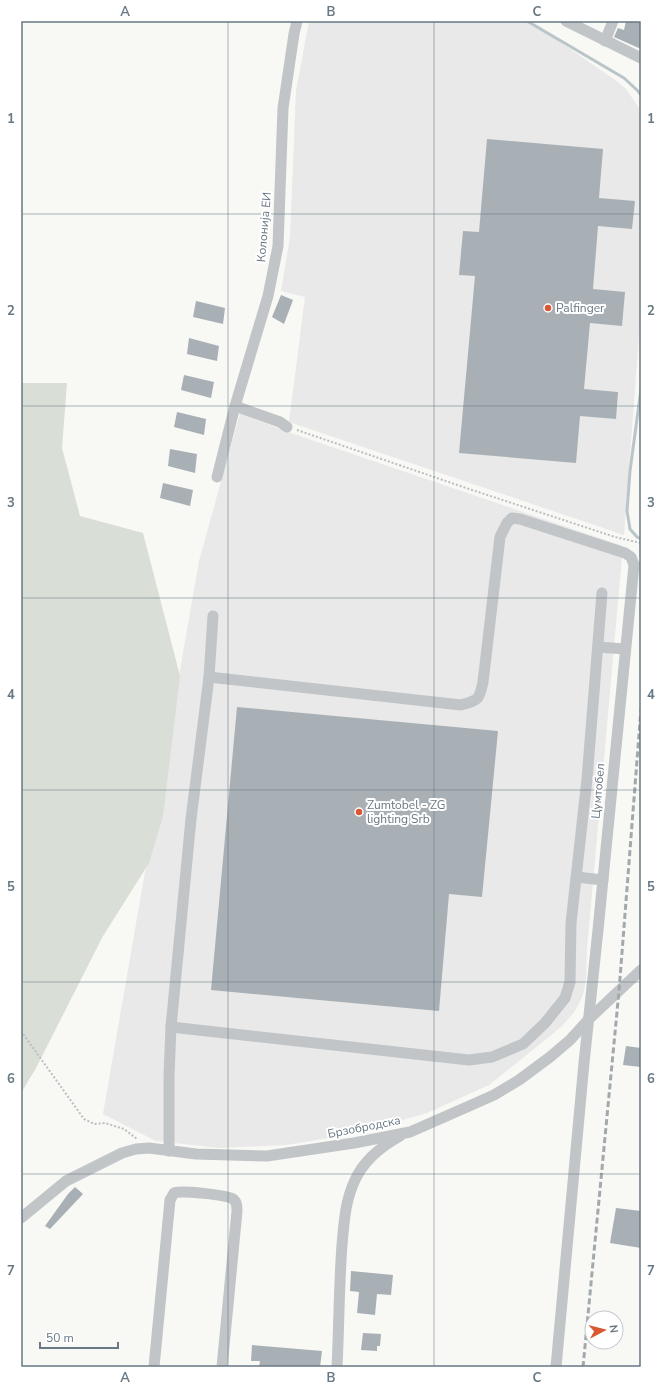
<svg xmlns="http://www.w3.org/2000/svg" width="662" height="1388" font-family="'Nunito Sans',sans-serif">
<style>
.built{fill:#e8e9e8}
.green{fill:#d9ded6}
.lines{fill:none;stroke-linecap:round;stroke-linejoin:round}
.stream{stroke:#bac5c9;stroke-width:3}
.building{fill:#a8b0b5}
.path{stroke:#bbbec0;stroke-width:2;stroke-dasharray:2 2;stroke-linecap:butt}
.minor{stroke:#c1c5c8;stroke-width:11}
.rail{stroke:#a2a9ad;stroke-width:3;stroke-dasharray:6 3;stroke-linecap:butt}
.grid{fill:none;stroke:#687884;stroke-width:1;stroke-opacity:0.55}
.poi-dot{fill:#d95833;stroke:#fff;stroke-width:1.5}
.labels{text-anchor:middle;stroke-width:4;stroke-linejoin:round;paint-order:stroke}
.street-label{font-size:12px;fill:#687884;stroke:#fff}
.poi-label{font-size:12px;fill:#687884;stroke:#fff;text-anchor:start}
.neatline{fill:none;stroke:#687884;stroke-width:1.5}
.grid-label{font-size:13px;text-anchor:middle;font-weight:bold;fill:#687884}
</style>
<rect width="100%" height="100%" fill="#f8f8f5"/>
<!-- built -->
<g class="built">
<polygon points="309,21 530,21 618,82 626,89 639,108 641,111 641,309 624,535 289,422 305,297 281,291 290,237 296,91"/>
<polygon points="240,413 288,432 623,546 587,949 586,980 583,995 575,1011 562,1026 549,1037 489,1085 427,1113 355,1134 286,1145 219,1148 156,1141 103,1114 199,561"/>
</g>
<!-- green -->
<polygon class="green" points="21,383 67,383 62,448 80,516 143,533 180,676 163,816 149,863 103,936 36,1068 21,1093"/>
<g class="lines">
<!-- stream -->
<g class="stream">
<polyline points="527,21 624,78 638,91 641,95"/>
<polyline points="641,389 630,471 627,511 630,529 637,537 641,539"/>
</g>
</g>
<!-- building -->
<g class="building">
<polygon points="626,21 641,21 641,49 614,37 618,28 624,30"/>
<polygon points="487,139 603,149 599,198 635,201 632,229 598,226 593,289 625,292 622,326 590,323 584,389 618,392 616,419 580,416 576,463 459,453 475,276 459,275 463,231 479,232"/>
<polygon points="281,295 293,300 284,324 272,317"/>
<polygon points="196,301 225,308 223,324 193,317"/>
<polygon points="189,338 219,346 217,361 187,354"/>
<polygon points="184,375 214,382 211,398 181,390"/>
<polygon points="177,412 206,419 204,435 174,427"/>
<polygon points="170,449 197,454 195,473 168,466"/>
<polygon points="163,483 193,490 190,506 160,498"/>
<polygon points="237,707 498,731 482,897 449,894 439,1011 211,990"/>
<polygon points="626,1046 641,1048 641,1067 623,1065"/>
<polygon points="75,1187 83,1194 50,1229 45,1226 68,1194"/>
<polygon points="616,1208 641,1211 641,1248 610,1243"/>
<polygon points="351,1271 393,1275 391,1295 377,1294 375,1315 357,1313 359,1292 350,1291"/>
<polygon points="363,1333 381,1334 380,1346 377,1346 377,1351 361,1350"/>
<polygon points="252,1345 322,1351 320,1367 259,1367 260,1361 251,1361"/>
</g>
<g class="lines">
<!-- path -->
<g class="path">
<polyline points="297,430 469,489 615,537 641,543"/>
<polyline points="21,1031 84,1119 94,1124 105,1123 124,1129 137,1139"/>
</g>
<!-- minor -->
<g class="minor">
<polyline points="566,21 641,58"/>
<polyline points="605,41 613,21"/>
<polyline points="235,406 280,422 287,427"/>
<polyline points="217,477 235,406 268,296 278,246 283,108 294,34 297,21"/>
<polyline points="598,647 625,649"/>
<path d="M209,677L461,705C478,700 479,701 483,682L500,537L507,523L512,518L520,519L625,553L631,557L634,565L598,930L584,1063L556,1367"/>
<polyline points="576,877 603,880"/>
<polyline points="171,1027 469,1060 492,1057 523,1044 545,1023 565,998 570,982 571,923 587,779 602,593"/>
<polyline points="169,1151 169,1076 171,1027 191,819 209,677 213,616"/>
<polyline points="21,1218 66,1181 122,1153 136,1149 149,1148 196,1154 267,1156 354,1143 410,1132 467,1107 494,1095 519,1080 550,1057 570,1040 589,1019 641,970"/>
<path d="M154,1367L170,1200L174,1193C181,1190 227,1195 233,1199C237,1202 237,1206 237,1211L222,1367"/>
<path d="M337,1367C339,1326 339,1286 342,1245C344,1223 345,1201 355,1180C364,1160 382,1146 400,1136"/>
</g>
<!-- rail -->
<polyline class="rail" points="583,1367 619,991 641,709"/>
</g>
<!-- grid -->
<path class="grid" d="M228,21V1367M434,21V1367M21,214H641M21,406H641M21,598H641M21,790H641M21,982H641M21,1174H641"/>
<!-- markers -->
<g class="poi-dot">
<circle cx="548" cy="308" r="4"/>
<circle cx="359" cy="812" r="4"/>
</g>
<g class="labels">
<!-- street labels -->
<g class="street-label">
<text transform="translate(264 227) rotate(-85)" y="4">Колонија ЕИ</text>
<text transform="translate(598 791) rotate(-85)" y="4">Цумтобел</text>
<text transform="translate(364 1127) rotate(-11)" y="4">Брзобродска</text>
</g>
<!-- poi labels -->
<g class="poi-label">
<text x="556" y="312">Palfinger</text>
<text x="367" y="809">Zumtobel - ZG<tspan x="367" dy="14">lighting Srb</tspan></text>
</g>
</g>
<!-- border -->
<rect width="662" height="1388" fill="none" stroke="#ffffff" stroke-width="44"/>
<!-- north arrow -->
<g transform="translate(604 1330) rotate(83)"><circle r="19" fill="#ffffff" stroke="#c3c9ce"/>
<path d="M0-3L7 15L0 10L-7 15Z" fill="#d95833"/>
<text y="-6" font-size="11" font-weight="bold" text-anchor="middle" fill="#687884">N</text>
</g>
<!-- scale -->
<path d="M40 1342v6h78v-6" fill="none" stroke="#687884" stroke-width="2"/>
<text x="46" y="1342" font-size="12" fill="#687884" stroke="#ffffff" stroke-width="3" paint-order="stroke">50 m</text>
<rect x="22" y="22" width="618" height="1344" class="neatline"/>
<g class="grid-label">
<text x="125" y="16">A</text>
<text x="331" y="16">B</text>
<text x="537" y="16">C</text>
<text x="11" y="123">1</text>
<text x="651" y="123">1</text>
<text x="11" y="315">2</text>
<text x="651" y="315">2</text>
<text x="11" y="507">3</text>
<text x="651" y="507">3</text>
<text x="11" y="699">4</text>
<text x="651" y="699">4</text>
<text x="11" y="891">5</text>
<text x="651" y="891">5</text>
<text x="11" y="1083">6</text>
<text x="651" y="1083">6</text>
<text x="11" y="1275">7</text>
<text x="651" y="1275">7</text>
<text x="125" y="1382">A</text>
<text x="331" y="1382">B</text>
<text x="537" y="1382">C</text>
</g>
</svg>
